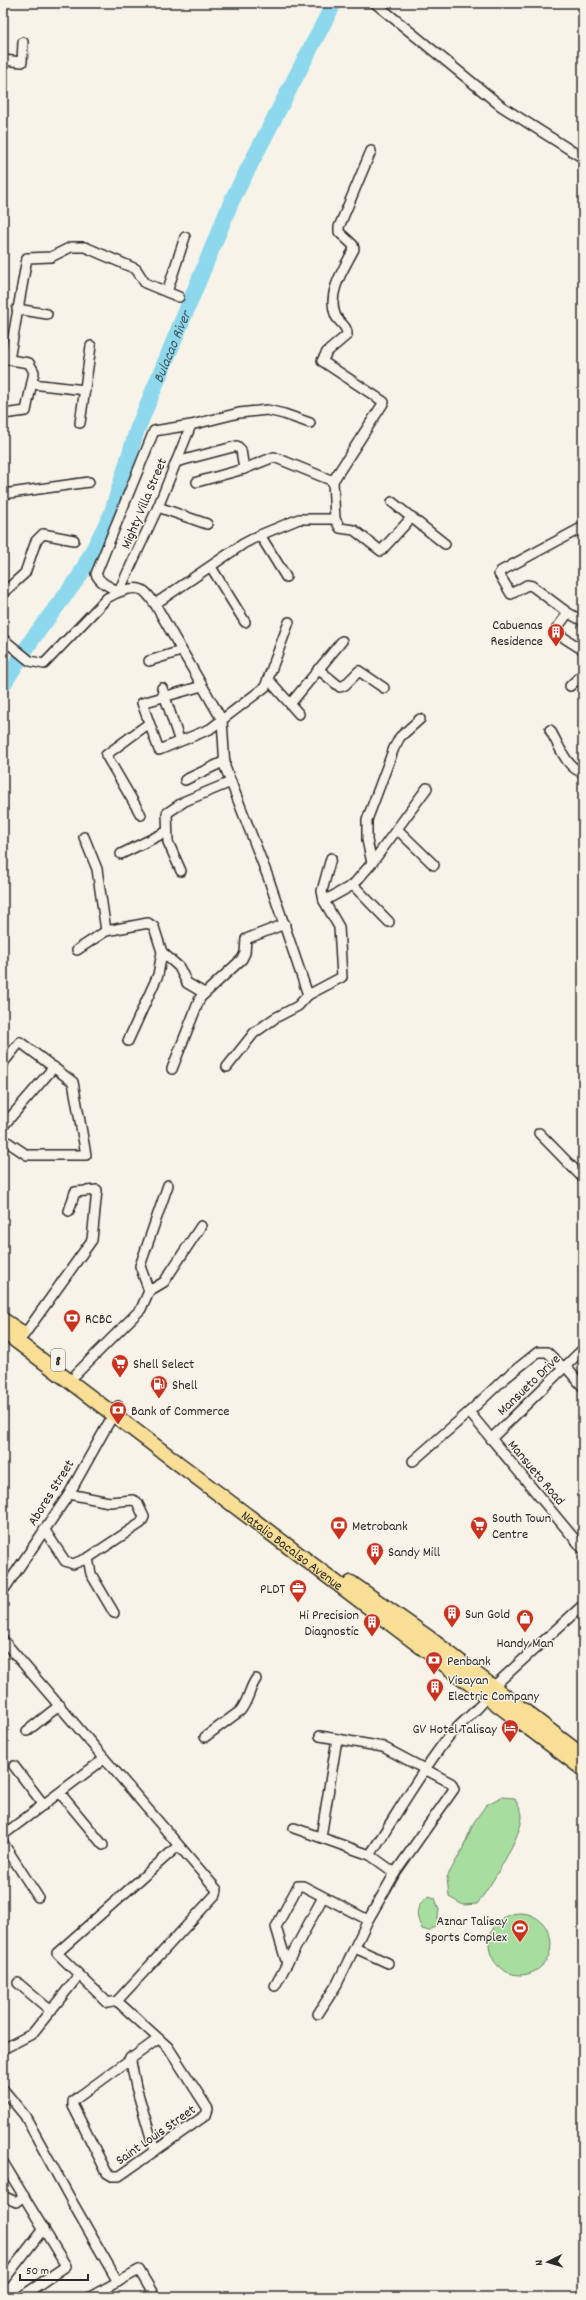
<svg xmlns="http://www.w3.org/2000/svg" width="586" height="2300" font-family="Dekko,sans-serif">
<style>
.green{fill:#a8dda0;stroke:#6a8466}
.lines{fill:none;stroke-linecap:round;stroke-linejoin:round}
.river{stroke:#8dd8ed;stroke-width:16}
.minor-casing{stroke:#2b2b2b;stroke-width:12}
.primary-casing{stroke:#2b2b2b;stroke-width:17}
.minor{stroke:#f7f3e8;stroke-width:9}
.primary{stroke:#f9df96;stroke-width:14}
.labels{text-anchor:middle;stroke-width:3;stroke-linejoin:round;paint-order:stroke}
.shield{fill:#f7f3e8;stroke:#686764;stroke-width:1}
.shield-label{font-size:13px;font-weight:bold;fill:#2b2b2b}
.street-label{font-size:14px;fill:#2b2b2b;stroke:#f7f3e8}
.poi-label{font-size:14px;fill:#2b2b2b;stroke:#f7f3e8;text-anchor:start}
.water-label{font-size:15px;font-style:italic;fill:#44565c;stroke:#f7f3e8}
</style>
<rect width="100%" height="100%" fill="#f7f3e8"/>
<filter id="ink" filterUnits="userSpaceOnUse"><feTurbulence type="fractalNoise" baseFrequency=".025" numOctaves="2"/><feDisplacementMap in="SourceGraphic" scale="8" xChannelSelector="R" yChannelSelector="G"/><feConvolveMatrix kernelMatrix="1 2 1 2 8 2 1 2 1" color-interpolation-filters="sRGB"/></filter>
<g filter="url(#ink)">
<!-- green -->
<g class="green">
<path d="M501,1797L515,1798C517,1803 522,1810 522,1816C523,1833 489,1889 477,1904L463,1905L449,1897L447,1877L462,1850L474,1822L486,1805Z"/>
<path d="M429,1896L435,1898L439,1910L437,1924L429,1931L422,1929C415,1915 415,1905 429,1896Z"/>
<circle cx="520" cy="1944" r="31"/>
</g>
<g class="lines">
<!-- river -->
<path class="river" id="s1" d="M3,685L33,638L79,577L111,515L137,430L232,200L334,3"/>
<!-- minor casing -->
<g class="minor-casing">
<g id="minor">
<polyline points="375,3 501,106 583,158"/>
<polyline points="3,60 22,62 23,42"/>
<polyline points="167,292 185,237"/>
<polyline points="17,309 47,314"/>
<polyline points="9,360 27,258 51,257 71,247 85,247 136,269 145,283 179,297"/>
<polyline points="32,384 85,390"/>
<polyline points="3,414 26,411 34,372 29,363 4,359"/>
<polyline points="80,423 91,346"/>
<path d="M191,425L158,507L119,591C111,588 99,582 96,574L154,431L191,425L239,413L267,410L284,414L310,423"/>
<polyline points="176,462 237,446 241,450 244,469"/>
<polyline points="197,482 244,469 274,457 333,481"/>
<polyline points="3,494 89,482"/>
<polyline points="392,502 445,544"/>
<polyline points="158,507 207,524"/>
<path d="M335,519L333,481L384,402L322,361L327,352L347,335C348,325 337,322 335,314C327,292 345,267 354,249L353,245L339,232V227L371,151"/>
<polyline points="583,527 501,571 499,574 511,594 527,585 532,586 568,613 583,621"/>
<polyline points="260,535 286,577"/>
<polyline points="211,567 245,622"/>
<polyline points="3,593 25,573 36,541 43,534 74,540"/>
<polyline points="155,604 243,544 260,535 299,519 335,519 340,528 354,530 381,551 412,517"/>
<polyline points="568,613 557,628 558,634 583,650"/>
<path d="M3,639L30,661L44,664L107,598C115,593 135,584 144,591C148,594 152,600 155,604L222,720L225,767L268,877L308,995"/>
<polyline points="149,661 181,651"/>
<polyline points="318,669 340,687 345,685 359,671 384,688"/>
<polyline points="268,679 299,714"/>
<polyline points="202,686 142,703 159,750 210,729 265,687 289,622"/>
<polyline points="570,686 583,674"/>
<polyline points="162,688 178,736"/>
<polyline points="291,703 342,641"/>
<path d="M550,730C558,743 567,770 583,772"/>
<polyline points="185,780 225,761"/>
<polyline points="141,815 106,755 148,724"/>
<polyline points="398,830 434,865"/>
<polyline points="84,837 97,869 106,931"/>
<polyline points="121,854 166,832"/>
<polyline points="372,863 427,788"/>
<polyline points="181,871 168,842 167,813 185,801 231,782"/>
<polyline points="353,885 389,922"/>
<polyline points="324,901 353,885 372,863 367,840 367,820 394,748 400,737 420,719"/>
<polyline points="77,950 106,931 148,923 154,927 162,952 179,967 187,983 204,993"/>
<polyline points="128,1041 158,975 162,952"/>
<polyline points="3,1063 20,1042 73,1082 86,1155 27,1155 3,1139"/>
<polyline points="227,1067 254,1033 275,1018 298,1006 308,995 342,977 339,927 324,901 322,891 331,858"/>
<polyline points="172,1069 200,998 242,959 245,953 246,939 285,924"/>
<polyline points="3,1126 54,1067"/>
<polyline points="539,1133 583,1178"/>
<polyline points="149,1291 164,1282 201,1226"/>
<polyline points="24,1335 92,1240 97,1190 75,1192 69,1211"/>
<polyline points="566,1367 583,1387"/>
<polyline points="76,1374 141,1309 149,1291 140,1266 168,1185"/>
<polyline points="469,1412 583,1549"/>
<polyline points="491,1439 583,1349"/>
<polyline points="413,1461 469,1412 504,1379 538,1352 547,1352 564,1368"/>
<polyline points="44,1529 65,1561 73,1564 88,1558 141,1523 144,1517 137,1502 133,1500 109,1502 69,1494"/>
<polyline points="88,1558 91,1574 114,1613"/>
<polyline points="3,1591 69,1494 118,1406"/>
<polyline points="3,1640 217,1890 216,1894 117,2001 108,2003 57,1953 178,1846"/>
<polyline points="27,1731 60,1705"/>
<path d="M205,1737L240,1711C248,1702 249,1689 256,1679"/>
<polyline points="14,1766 44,1805"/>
<polyline points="60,1793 103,1845"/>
<polyline points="294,1828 370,1855 395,1873"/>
<polyline points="3,1835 104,1759"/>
<polyline points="321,1837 337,1739"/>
<polyline points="3,1843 38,1897"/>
<path d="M370,1855C395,1817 418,1776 446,1740C461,1721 482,1709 493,1687L583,1605"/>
<polyline points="355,1948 388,1963"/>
<polyline points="287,1964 276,1927 298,1886 303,1886 368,1920"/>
<polyline points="18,1983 51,2011"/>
<polyline points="275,1986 323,1897"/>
<polyline points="117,2001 168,2047 208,2109 206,2115 119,2176 112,2176 107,2173 73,2106 73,2101 158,2039"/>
<polyline points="318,2014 337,1984 368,1920 395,1873 454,1789 451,1783 383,1747 320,1736"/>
<polyline points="3,2049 32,2034 79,1975"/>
<polyline points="130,2057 136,2087 155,2151"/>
<polyline points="3,2089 25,2116 71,2200 118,2282"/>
<polyline points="3,2162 66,2266 21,2297"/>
<polyline points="3,2196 16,2202 24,2196"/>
<polyline points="3,2281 44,2228"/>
<polyline points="90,2297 139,2270 155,2297"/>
</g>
</g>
<!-- primary casing -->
<g class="primary-casing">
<g id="primary">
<polyline points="3,1320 21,1332"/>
<path id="s2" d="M3,1331L583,1769"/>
<polyline points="351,1583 429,1638 583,1756"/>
</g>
</g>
<!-- minor -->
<use href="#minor" class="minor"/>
<!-- primary -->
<use href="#primary" class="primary"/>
</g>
</g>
<!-- icons -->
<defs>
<g id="building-pin" transform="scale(0.9)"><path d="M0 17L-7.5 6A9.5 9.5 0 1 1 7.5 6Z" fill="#c8321e" stroke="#f7f3e8"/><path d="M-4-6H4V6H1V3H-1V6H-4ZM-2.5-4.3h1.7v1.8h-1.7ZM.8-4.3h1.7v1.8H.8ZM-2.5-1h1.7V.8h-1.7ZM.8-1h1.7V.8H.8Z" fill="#fff"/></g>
<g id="bank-pin" transform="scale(0.9)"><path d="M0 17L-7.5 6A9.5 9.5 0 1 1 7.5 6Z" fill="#c8321e" stroke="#f7f3e8"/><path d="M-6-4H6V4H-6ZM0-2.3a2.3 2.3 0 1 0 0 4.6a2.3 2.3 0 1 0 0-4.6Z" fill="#fff"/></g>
<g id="supermarket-pin" transform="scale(0.9)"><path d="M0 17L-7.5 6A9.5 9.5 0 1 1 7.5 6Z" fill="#c8321e" stroke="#f7f3e8"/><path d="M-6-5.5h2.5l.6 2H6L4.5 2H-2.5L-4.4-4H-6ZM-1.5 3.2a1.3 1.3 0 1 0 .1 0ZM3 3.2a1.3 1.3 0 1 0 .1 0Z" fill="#fff"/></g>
<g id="fuel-pin" transform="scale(0.9)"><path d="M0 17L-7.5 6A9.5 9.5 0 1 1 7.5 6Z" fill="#c8321e" stroke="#f7f3e8"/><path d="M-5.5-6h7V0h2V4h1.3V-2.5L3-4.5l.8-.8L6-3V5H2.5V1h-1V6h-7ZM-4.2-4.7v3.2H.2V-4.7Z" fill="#fff"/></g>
<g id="office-pin" transform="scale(0.9)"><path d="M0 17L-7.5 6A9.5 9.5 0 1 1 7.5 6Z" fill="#c8321e" stroke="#f7f3e8"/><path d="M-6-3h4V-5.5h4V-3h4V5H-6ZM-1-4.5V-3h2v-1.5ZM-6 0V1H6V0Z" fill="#fff"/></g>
<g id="shop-pin" transform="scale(0.9)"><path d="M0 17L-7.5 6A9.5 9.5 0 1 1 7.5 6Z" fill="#c8321e" stroke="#f7f3e8"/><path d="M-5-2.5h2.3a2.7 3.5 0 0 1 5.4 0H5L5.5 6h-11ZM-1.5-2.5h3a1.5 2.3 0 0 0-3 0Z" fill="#fff"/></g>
<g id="hotel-pin" transform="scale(0.9)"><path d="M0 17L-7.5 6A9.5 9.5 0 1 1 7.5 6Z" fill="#c8321e" stroke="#f7f3e8"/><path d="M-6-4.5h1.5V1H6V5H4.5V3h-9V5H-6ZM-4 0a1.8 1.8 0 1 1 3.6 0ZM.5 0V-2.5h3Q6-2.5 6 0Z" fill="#fff"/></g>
<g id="stadium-pin" transform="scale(0.9)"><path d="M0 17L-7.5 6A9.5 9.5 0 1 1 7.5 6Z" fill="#c8321e" stroke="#f7f3e8"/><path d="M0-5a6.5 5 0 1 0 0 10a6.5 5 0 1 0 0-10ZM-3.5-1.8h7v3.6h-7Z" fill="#fff"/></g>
</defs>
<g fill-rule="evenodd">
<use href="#building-pin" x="556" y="632"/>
<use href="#bank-pin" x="72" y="1318"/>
<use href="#supermarket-pin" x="120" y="1363"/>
<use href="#fuel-pin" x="159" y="1384"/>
<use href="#bank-pin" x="118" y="1410"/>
<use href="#bank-pin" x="339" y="1525"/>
<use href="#supermarket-pin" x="479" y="1525"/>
<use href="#building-pin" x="375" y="1551"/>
<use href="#office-pin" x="298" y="1588"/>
<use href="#building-pin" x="452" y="1613"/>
<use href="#shop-pin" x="525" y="1618"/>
<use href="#building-pin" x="372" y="1622"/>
<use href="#bank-pin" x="434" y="1660"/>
<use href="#building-pin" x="435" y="1687"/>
<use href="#hotel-pin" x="510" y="1728"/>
<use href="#stadium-pin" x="520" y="1928"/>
</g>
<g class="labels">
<!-- shield labels -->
<rect class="shield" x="51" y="1349" width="14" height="22" rx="3"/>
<g class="shield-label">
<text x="58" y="1365">8</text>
</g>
<!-- street labels -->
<g class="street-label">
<text transform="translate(143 503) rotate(-67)" y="5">Mighty Villa Street</text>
<text transform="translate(528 1384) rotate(-44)" y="5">Mansueto Drive</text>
<text transform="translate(537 1472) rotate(50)" y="5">Mansueto Road</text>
<text transform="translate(50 1492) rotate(-58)" y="5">Abores Street</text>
<text dy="5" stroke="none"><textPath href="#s2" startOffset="363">Natalio Bacalso Avenue</textPath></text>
<text transform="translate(155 2134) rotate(-35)" y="5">Saint Louis Street</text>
</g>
<!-- poi labels -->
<g class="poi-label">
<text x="543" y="629" text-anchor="end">Cabuenas<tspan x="543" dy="16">Residence</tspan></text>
<text x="85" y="1323">RCBC</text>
<text x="133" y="1368">Shell Select</text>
<text x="172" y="1389">Shell</text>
<text x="131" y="1415">Bank of Commerce</text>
<text x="492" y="1522">South Town<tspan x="492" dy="16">Centre</tspan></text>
<text x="352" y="1530">Metrobank</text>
<text x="388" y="1556">Sandy Mill</text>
<text x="285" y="1593" text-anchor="end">PLDT</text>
<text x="465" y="1618">Sun Gold</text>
<text x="359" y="1619" text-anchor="end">Hi Precision<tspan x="359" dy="16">Diagnostic</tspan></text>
<text x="525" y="1647" text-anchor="middle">Handy Man</text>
<text x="447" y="1665">Penbank</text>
<text x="448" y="1684">Visayan<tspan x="448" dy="16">Electric Company</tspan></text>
<text x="497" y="1733" text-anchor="end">GV Hotel Talisay</text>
<text x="507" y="1925" text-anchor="end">Aznar Talisay<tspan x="507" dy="16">Sports Complex</tspan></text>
</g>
<!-- water labels -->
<g class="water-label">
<text dy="5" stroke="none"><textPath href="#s1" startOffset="381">Bulacao River</textPath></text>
</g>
</g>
<!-- margin -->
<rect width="586" height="2300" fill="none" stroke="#f7f3e8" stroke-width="16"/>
<rect x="8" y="8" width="570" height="2284" fill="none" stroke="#2b2b2b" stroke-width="1.5" filter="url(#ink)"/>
<!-- north arrow -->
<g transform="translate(548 2262) rotate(265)" stroke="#f7f3e8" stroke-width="3" paint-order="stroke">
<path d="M0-3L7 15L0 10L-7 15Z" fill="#2b2b2b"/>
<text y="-6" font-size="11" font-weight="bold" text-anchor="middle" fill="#2b2b2b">N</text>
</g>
<!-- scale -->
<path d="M20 2274v6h68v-6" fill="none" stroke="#2b2b2b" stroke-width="2"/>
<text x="26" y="2274" font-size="12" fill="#2b2b2b" stroke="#f7f3e8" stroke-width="3" paint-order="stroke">50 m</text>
</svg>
